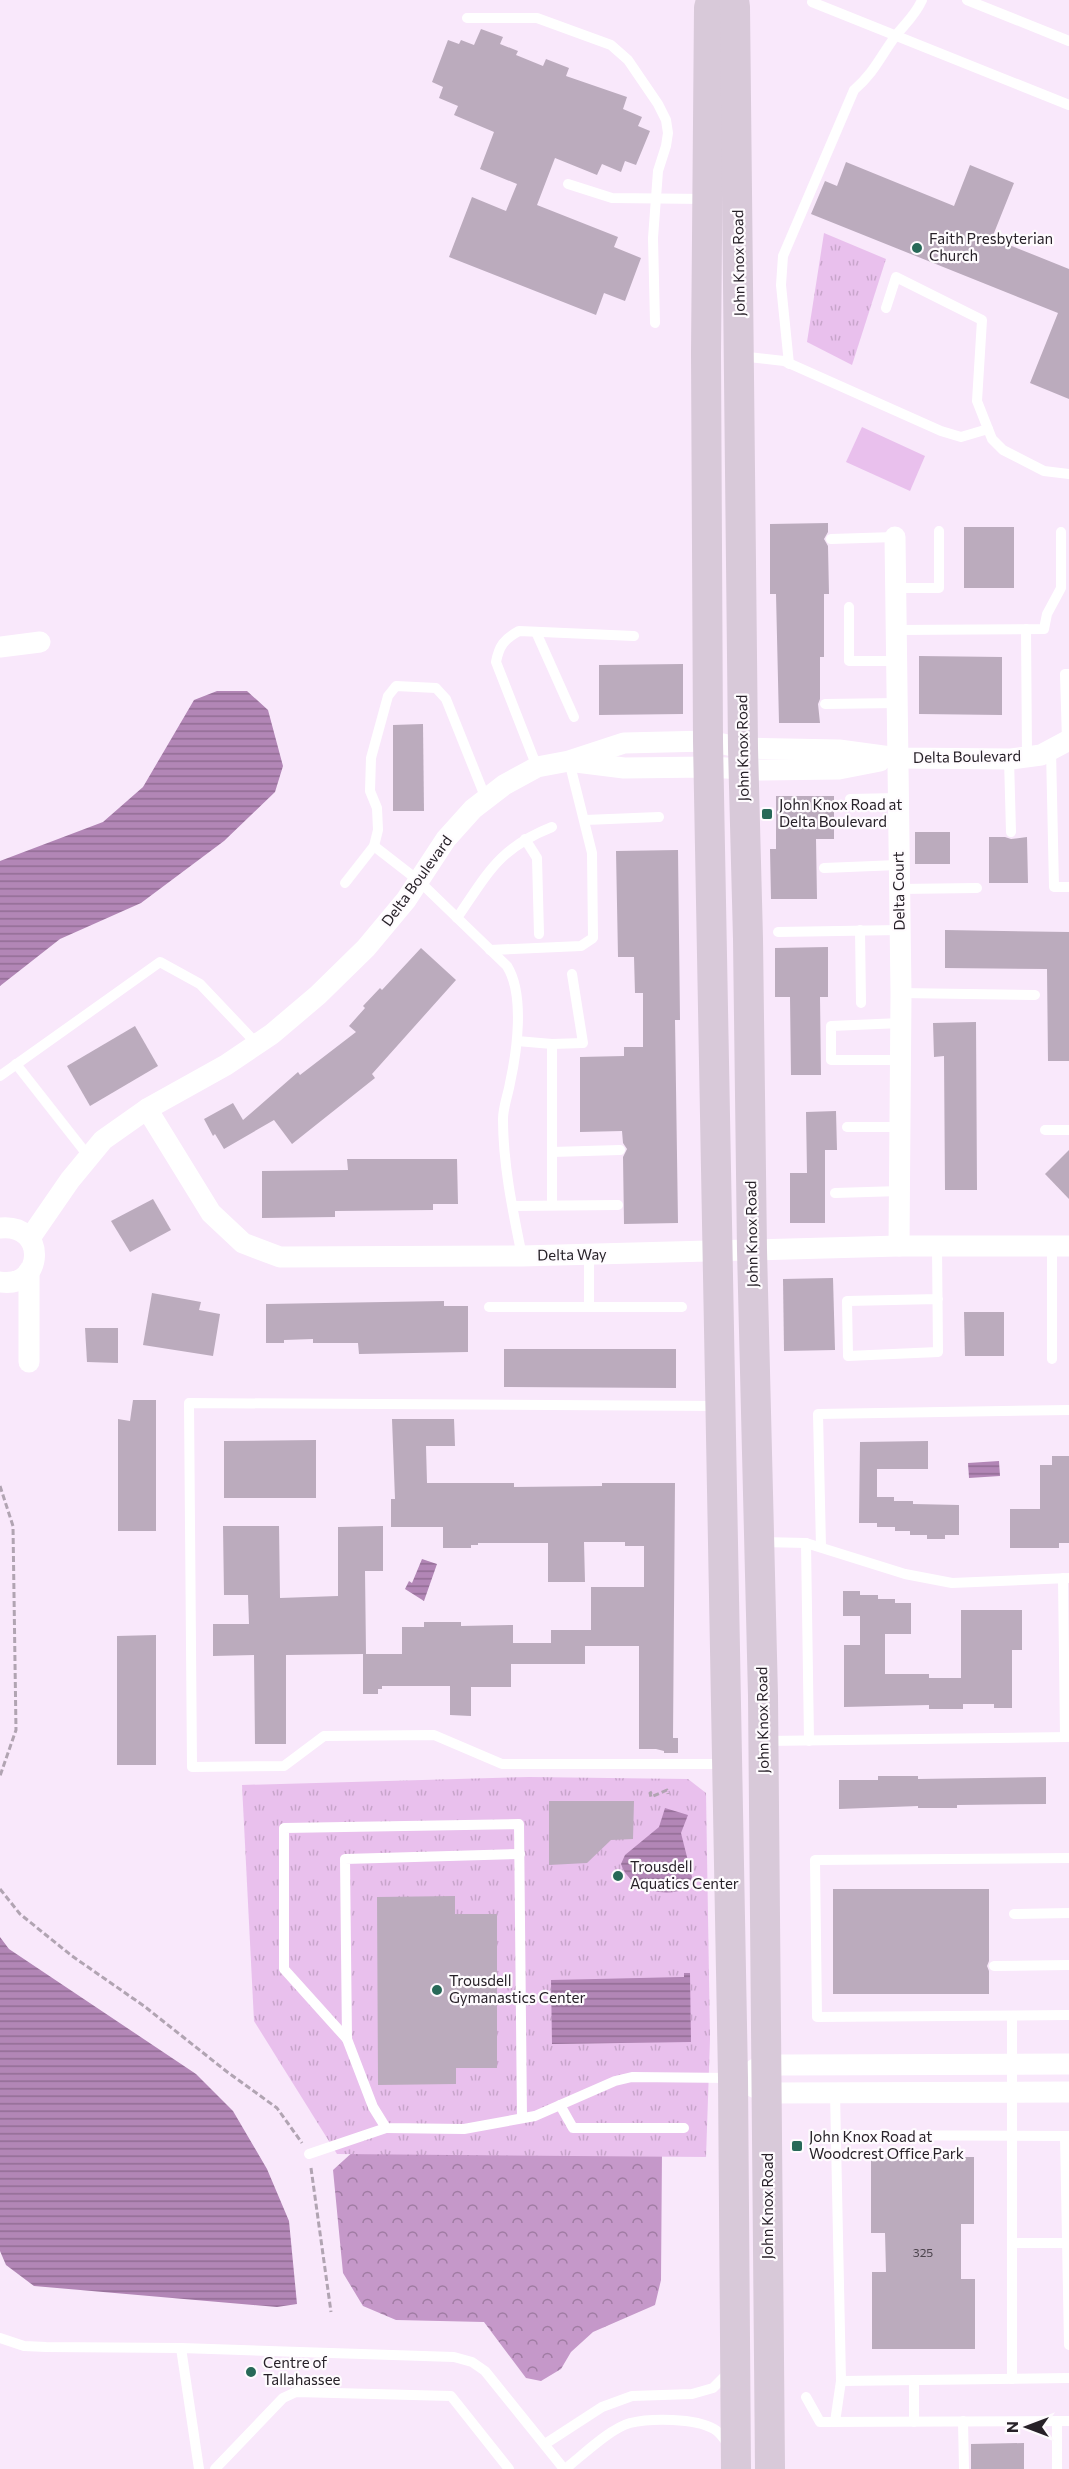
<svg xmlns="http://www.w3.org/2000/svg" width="1069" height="2469" font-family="Commissioner,sans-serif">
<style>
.green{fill:#e9c0ed}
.forest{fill:url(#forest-crowns)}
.park{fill:url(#park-tufts)}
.water{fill:url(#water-rules)}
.building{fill:#bbabbd}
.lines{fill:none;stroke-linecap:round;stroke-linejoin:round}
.path{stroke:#b1a4b2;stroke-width:3;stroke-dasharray:6 3;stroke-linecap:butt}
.lane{stroke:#fff;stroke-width:10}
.street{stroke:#fff;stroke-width:21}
.secondary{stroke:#d8c9d9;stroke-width:30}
.poi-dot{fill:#276958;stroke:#fefbfe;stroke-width:2}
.labels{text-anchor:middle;stroke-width:4.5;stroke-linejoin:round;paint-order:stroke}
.number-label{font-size:12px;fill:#4c444d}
.poi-label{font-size:15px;fill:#272128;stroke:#fefbfe;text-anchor:start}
.street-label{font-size:15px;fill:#272128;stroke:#fefbfe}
</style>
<defs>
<pattern id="forest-crowns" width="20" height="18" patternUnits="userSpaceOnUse" patternTransform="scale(1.5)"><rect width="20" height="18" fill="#c598c9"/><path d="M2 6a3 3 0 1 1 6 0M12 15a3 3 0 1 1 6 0" fill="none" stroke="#a07ca3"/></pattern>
<pattern id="park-tufts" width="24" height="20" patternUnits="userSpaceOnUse" patternTransform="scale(1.5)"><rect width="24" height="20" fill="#e9c0ed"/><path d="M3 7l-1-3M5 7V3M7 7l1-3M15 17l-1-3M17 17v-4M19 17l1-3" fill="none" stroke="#c8a5cb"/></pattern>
<pattern id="water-rules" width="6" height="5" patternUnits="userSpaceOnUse" patternTransform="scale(1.5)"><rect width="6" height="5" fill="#b286b6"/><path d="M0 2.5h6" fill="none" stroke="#916d94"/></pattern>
</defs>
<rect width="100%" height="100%" fill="#f9e8fb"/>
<!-- green -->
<polygon class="green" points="862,427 925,456 910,491 846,462"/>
<!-- forest -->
<polygon class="forest" points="355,2150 662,2151 661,2280 655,2305 593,2332 571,2352 561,2369 541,2381 526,2378 484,2322 396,2320 363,2306 343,2273 333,2170"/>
<!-- park -->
<g class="park">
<polygon points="824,233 886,259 852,365 807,342"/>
<polygon points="529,1777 688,1779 706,1793 710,2039 706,2157 337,2154 254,2021 242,1785"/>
</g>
<!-- water -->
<g class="water">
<polygon points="217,691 247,691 268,710 283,766 275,792 224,841 141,903 60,939 0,986 0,861 103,822 143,787 194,700"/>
<polygon points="999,1461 1000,1476 969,1478 968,1463"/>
<polygon points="422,1559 437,1564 424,1601 405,1589 409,1581 412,1583"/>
<path d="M665,1808L688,1815L681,1833L692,1877L687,1888C665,1899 629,1889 621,1864L625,1855L659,1827Z"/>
<polygon points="0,1937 9,1949 196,2074 233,2111 267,2169 289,2221 297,2304 277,2307 34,2286 6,2265 0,2251"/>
<polygon points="684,1973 690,1973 691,2042 552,2044 551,1980 684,1977"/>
</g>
<!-- building -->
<g class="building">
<polygon points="481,29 503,37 500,44 518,51 516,55 543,66 546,59 569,68 566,76 627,97 623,109 642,117 638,126 650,131 636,165 625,161 621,172 602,164 597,175 555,158 537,205 618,237 614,247 641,258 625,301 604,293 596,315 449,257 472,197 506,211 517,184 480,169 494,132 454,115 458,106 439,98 443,87 432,82 448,40 459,44 461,40 474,45"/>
<polygon points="846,162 954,206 970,165 1014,183 992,238 1069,269 1069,399 1030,383 1058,313 811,214 825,181 837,186"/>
<polygon points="828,523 828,532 824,539 828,546 829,594 824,594 824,657 820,657 820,699 818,704 820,723 779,723 776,594 770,594 770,524"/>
<rect x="964" y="527" width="50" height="61"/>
<polygon points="919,656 1002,657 1002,715 919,714"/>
<polygon points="683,664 683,714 599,715 599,665"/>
<polygon points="423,724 424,811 393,811 393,725"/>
<polygon points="776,796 834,796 834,839 816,839 817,899 771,899 770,849 776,849"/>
<rect x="915" y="832" width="35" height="32"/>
<polygon points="989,837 1005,837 1011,839 1027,837 1028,883 989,883"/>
<polygon points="678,850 680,1020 675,1020 678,1223 624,1224 623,1157 627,1149 623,1143 622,1131 580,1132 580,1057 624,1056 624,1047 643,1047 643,993 635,993 634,957 618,957 616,851"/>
<polygon points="945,930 1069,932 1069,1061 1048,1061 1047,969 945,968"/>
<polygon points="828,947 828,997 820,997 821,1075 791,1075 790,997 775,997 775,948"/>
<polygon points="421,948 456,980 372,1074 375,1078 292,1144 274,1120 224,1149 215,1134 213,1136 204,1119 233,1103 243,1120 298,1072 300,1075 356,1032 349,1026 365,1008 363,1006 380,988 382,990"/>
<polygon points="976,1022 977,1190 945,1190 944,1056 934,1057 933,1023"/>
<polygon points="135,1026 158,1066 90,1106 67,1066"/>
<polygon points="836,1111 837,1150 825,1150 825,1223 790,1223 790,1173 807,1173 806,1112"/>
<polygon points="1069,1150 1069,1199 1045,1174"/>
<polygon points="347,1159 457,1159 458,1204 433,1204 433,1210 335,1211 335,1217 262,1218 262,1171 348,1170"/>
<polygon points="153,1199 171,1230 130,1252 111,1221"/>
<polygon points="833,1278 835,1350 784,1351 783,1279"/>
<polygon points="152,1293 201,1302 199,1310 220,1314 213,1356 143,1345"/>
<polygon points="444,1301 444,1306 468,1306 468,1352 359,1354 358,1343 313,1343 313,1339 284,1340 284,1343 266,1343 266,1304"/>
<polygon points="964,1312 1004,1312 1004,1356 965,1356"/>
<polygon points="85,1328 118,1328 118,1363 87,1362"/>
<polygon points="504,1349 676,1349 676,1388 504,1387"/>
<polygon points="133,1400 156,1400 156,1531 118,1531 118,1419 130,1421"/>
<polygon points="392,1419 454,1419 455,1446 426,1446 427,1483 514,1483 514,1487 602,1486 602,1483 675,1483 673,1738 678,1738 678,1753 664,1753 664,1751 656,1749 639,1749 639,1646 585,1646 585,1664 511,1664 511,1687 471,1687 471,1716 450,1715 450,1686 382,1686 382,1689 378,1689 378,1694 363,1694 363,1654 286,1655 286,1744 255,1744 254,1655 213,1656 213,1624 249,1624 248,1595 224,1595 223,1526 279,1526 280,1598 338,1596 338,1527 383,1526 383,1571 365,1571 366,1654 402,1654 402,1627 424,1627 424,1622 461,1622 461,1626 513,1625 513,1643 551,1643 551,1630 591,1630 591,1587 644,1587 644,1546 625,1546 625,1542 584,1542 585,1582 548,1582 548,1543 478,1543 478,1545 471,1545 471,1548 443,1548 443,1527 391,1527 391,1499 395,1499"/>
<polygon points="316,1440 316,1498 224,1498 224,1441"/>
<polygon points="928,1441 928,1469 877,1469 877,1497 894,1497 894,1501 913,1501 913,1504 959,1505 959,1535 945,1535 945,1539 927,1539 927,1535 910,1535 910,1531 895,1531 895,1527 877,1527 877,1523 859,1523 860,1442"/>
<polygon points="1052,1456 1069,1456 1069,1543 1059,1543 1059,1548 1010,1548 1010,1509 1040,1509 1040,1465 1052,1465"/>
<polygon points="843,1591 860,1591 860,1595 878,1595 878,1599 895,1599 895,1603 911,1603 911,1634 885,1634 885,1674 929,1674 929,1678 961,1678 961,1610 1022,1610 1022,1650 1012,1650 1012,1708 994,1708 994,1704 963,1704 963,1709 929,1709 929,1705 844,1707 844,1645 860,1645 860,1616 843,1616"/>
<polygon points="156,1635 156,1765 117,1765 117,1636"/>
<polygon points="878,1776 918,1776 918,1779 1046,1777 1046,1804 957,1805 957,1808 918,1808 918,1806 839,1809 839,1780 878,1780"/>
<polygon points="549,1801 634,1801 633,1839 611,1840 587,1863 549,1865"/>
<polygon points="833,1889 989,1889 989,1961 987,1966 989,1971 989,1994 833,1994"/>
<polygon points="455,1896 455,1914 497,1914 497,2068 456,2068 456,2084 378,2085 377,1897"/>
<polygon points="871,2157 974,2157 974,2224 961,2224 961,2279 975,2279 975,2349 872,2349 872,2272 886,2272 885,2233 871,2233"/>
<polygon points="1024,2443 1024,2469 971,2469 971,2444"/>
</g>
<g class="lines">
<!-- path -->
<g class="path">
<polyline points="0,1486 13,1526 16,1730 0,1776"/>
<polyline points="652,1792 650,1793 651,1797 667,1790 668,1794"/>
<polyline points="0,1889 20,1914 72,1956 144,2006 226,2071 277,2108 302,2143"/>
<polyline points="311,2168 331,2312"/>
</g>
<!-- lane -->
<g class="lane">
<polyline points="967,0 1069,41"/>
<polyline points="812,2 1069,105"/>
<polyline points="467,18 537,18 611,45 628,60 658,104 666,120 668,133 666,146 658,171 653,238 655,323"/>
<polyline points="568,184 612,198 705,199"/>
<polyline points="886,308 896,277 982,320 977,401 992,439 1003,450 1044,471 1069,474"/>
<polyline points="740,356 784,361 941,431 961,437 988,429"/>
<path d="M789,364L781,285L783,256L854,90C875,72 881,55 897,34C906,23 916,14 922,0"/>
<polyline points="831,539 895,537"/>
<polyline points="895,588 939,588 939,531"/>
<polyline points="849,607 849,661 897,661"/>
<polyline points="1026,629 1027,757"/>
<polyline points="896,630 1044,629 1047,614 1061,588 1061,532"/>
<polyline points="536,632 574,717"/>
<polyline points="825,704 897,703"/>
<polyline points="1067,741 1065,674 1069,674"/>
<polyline points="1051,750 1054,887 1069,887"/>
<polyline points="1009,759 1011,832"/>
<path d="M537,767L496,662C499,646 504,639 519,631L634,636"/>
<polyline points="850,799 898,798"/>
<polyline points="585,820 659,817"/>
<polyline points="525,839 537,858 539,934"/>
<path d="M374,846L419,881L507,966C525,995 517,1051 510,1083C508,1095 503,1107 503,1119C503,1165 513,1212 522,1256"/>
<polyline points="824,868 898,865"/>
<polyline points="345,883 374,846 378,830 377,808 370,791 371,758 388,696 396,686 436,688 446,699 486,799"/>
<polyline points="899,889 977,888"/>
<path d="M457,918C488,873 499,848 552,827"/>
<polyline points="860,930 861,1003"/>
<polyline points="778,932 899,930"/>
<polyline points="490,950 581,946 593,938 592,853 569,761"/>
<polyline points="901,993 1035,995"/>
<polyline points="517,1041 552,1044 583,1043 572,974"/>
<polyline points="552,1044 552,1205"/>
<polyline points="901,1060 831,1060 831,1026 901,1023"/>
<polyline points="16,1064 89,1157"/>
<polyline points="0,1076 160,962 200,984 257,1044"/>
<polyline points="847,1127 900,1127"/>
<polyline points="1045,1130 1069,1130"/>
<polyline points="552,1152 620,1150"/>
<polyline points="835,1193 900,1191"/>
<polyline points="513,1206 618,1205"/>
<polyline points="937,1246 938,1352 848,1356 847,1301 938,1299"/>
<polyline points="1052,1246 1052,1359"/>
<polyline points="489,1307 682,1307"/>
<polyline points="589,1307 589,1255"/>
<polyline points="720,1406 189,1403 192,1767 284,1766 324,1736 434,1735 502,1764 726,1764"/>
<polyline points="760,1542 806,1543 905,1574 952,1583 1069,1578"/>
<polyline points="806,1543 809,1741"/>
<polyline points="821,1547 818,1414 1069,1410"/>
<polyline points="1063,1578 1065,1737"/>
<polyline points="766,1741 1069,1737"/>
<polyline points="520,1854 345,1859 347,2039 373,2107 386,2128 464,2129 535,2116 615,2081 632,2077 732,2078"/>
<polyline points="1069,1858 815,1860 817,2017 1069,2015"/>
<polyline points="1014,1914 1069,1913"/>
<polyline points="994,1966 1069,1965"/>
<polyline points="1012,2016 1012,2379"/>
<polyline points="347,2039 284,1969 284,1828 519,1824 522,2118"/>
<polyline points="835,2092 841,2381 835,2422"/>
<polyline points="560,2105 573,2128 684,2128"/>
<polyline points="836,2135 1069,2136"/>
<polyline points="1065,2136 1069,2345"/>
<polyline points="309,2154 386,2128"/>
<polyline points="1012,2243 1069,2243"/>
<polyline points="0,2338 24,2346 46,2347 181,2348 454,2357 472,2362 485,2371 564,2469"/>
<polyline points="181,2348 199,2469"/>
<polyline points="914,2380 914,2422"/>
<polyline points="841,2381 1069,2378"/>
<polyline points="806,2397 820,2422 1069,2421"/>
<polyline points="963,2421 964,2469"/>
<polyline points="1057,2421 1057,2469"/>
<polyline points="545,2444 602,2407 632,2396 692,2394 713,2388 730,2371"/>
<polyline points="215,2469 283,2398 296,2392 451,2396 509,2469"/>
<path d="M565,2469C582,2456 609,2429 630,2423C651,2418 695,2418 714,2429C720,2432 725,2440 729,2446"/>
</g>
<!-- street -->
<g class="street">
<polyline points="895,537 901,993 899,1246"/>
<polyline points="0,647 40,642"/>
<polyline points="576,762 624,768 709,767 760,770 839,769 880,761"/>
<polyline points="147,1109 211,1213 243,1243 280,1257 522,1256 899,1246 1069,1246"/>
<path d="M0,1228C48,1223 44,1289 0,1282"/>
<polyline points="30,1238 70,1180 103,1140 147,1109 226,1065 272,1034 318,995 366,948 406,900 446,839 473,809 504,785 537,767 569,761 624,743 708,741 743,748 839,750 898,758 1011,759 1041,755 1069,740"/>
<polyline points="29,1362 29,1271"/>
<polyline points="755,2069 767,2065 782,2065 1069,2064"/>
<polyline points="733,2078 768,2093 1069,2092"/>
</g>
<!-- secondary -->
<g class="secondary">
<polyline points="711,0 709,8 706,354 708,741 733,2078 736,2469"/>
<polyline points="734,0 735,7 743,748 748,939 752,1250 763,1696 770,2469"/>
</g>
</g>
<!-- markers -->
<g class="poi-dot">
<circle cx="917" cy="248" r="6"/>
<rect x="761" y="808" width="12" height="12" rx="3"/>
<circle cx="618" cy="1876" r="6"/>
<circle cx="437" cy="1990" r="6"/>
<rect x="791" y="2140" width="12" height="12" rx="3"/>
<circle cx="251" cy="2372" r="6"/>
</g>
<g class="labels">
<!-- number labels -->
<g class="number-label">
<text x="923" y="2257">325</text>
</g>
<!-- poi labels -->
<g class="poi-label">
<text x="929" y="244">Faith Presbyterian<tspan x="929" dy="17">Church</tspan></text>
<text x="779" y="810">John Knox Road at<tspan x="779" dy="17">Delta Boulevard</tspan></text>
<text x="630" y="1872">Trousdell<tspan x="630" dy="17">Aquatics Center</tspan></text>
<text x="449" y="1986">Trousdell<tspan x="449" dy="17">Gymanastics Center</tspan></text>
<text x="809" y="2142">John Knox Road at<tspan x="809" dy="17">Woodcrest Office Park</tspan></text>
<text x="263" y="2368">Centre of<tspan x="263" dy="17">Tallahassee</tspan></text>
</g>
<!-- street labels -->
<g class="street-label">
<text transform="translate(739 263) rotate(-91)" y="5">John Knox Road</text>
<text transform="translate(743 748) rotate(-91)" y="5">John Knox Road</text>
<text transform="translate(967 757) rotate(-1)" y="5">Delta Boulevard</text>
<text transform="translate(417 881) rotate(-54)" y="5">Delta Boulevard</text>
<text transform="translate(899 891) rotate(-91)" y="5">Delta Court</text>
<text transform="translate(752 1234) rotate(-91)" y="5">John Knox Road</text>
<text transform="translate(572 1255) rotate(-1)" y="5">Delta Way</text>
<text transform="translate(763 1720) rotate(-91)" y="5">John Knox Road</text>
<text transform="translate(768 2206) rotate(-90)" y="5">John Knox Road</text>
</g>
</g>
<!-- north arrow -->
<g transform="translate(1027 2427) rotate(270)" stroke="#fefbfe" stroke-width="4.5" paint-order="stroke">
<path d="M0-4.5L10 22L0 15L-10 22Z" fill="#272128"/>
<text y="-9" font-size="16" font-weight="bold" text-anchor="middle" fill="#272128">N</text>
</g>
</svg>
